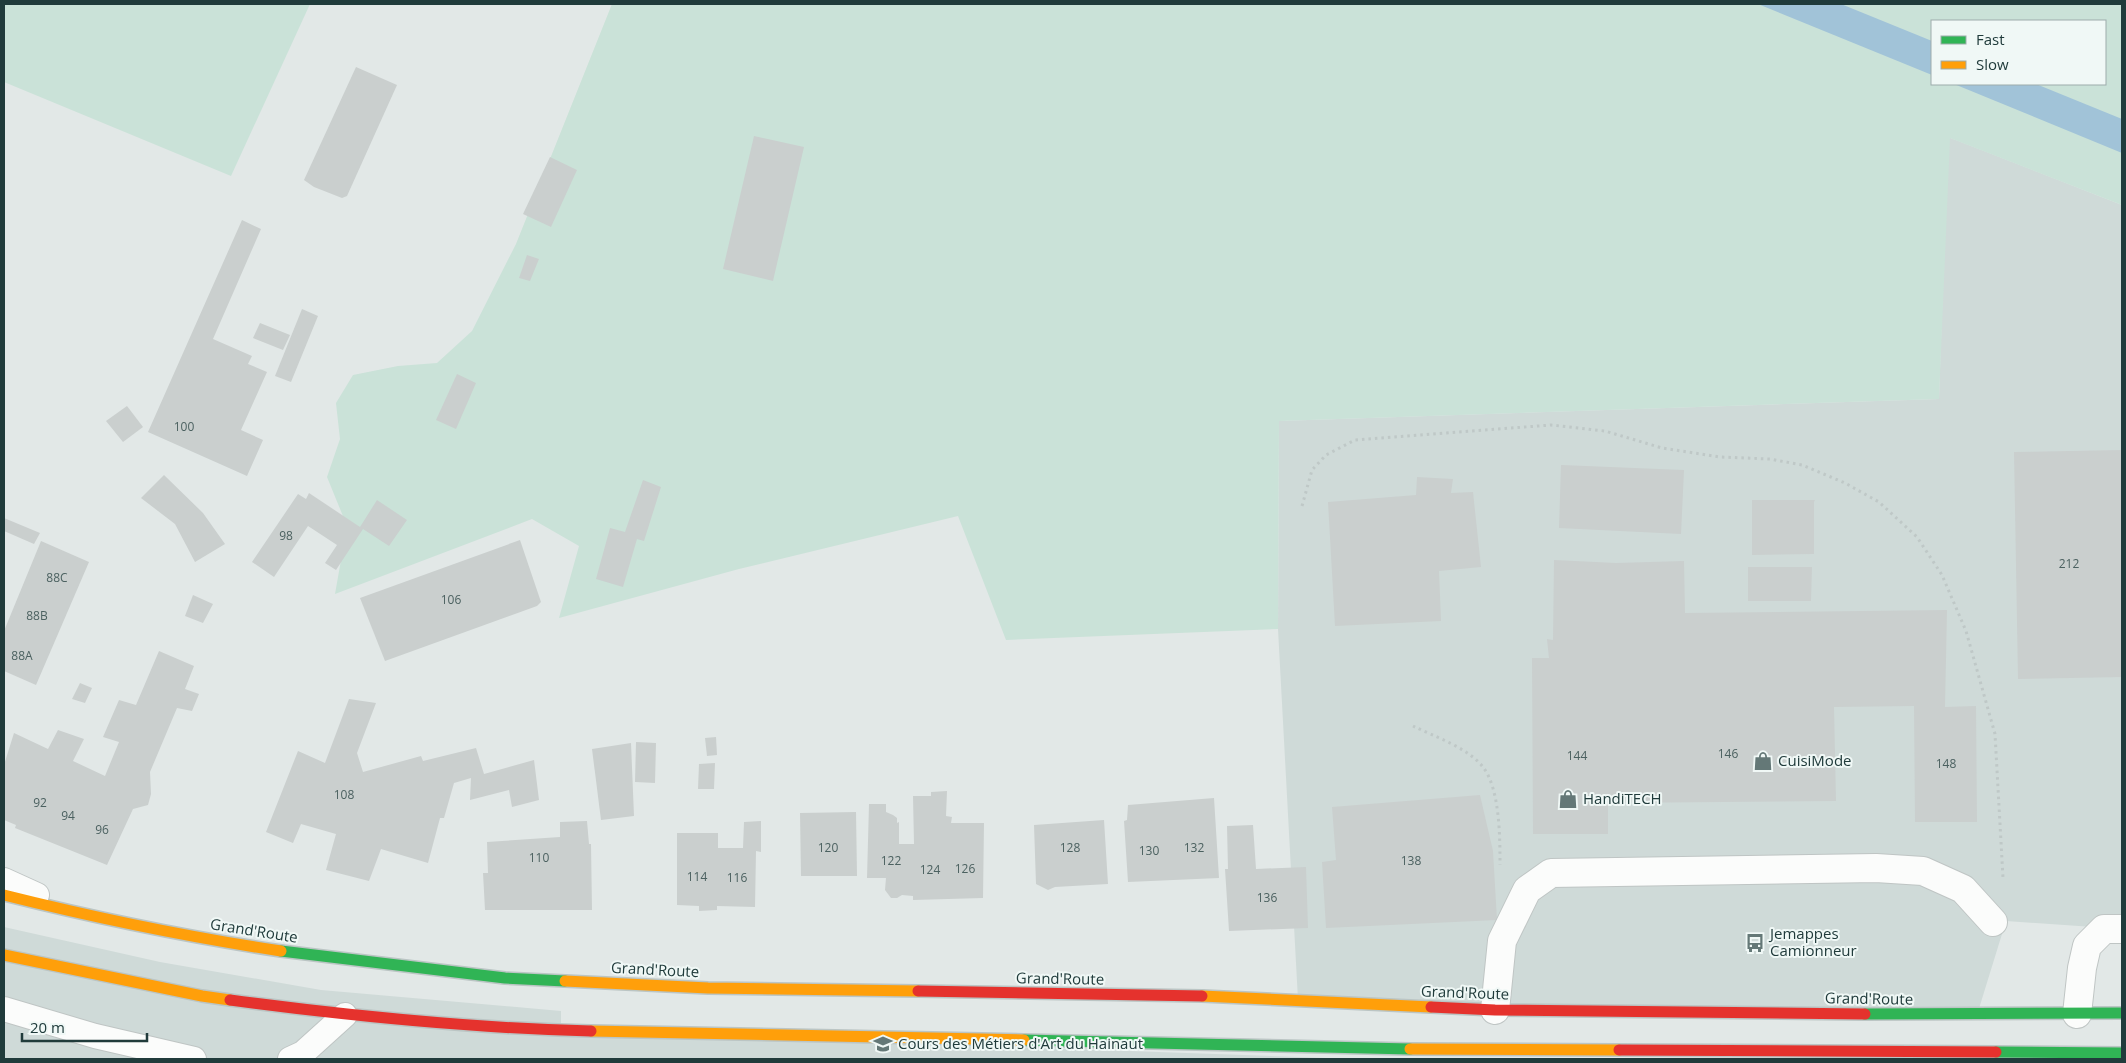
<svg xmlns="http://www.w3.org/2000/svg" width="2126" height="1063" font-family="'Open Sans',sans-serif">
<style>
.built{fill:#cfdad8}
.green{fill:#cae2d8;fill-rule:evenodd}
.water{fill:#a1c3d8}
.building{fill:#cacfce}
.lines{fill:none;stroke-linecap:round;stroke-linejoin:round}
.lane-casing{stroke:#bfc5c4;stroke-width:26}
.street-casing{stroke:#bfc5c4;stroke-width:30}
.fast-casing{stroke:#bbc5c4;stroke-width:14}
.slow-casing{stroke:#bbc5c4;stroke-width:14}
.jam-casing{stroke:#bbc5c4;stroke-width:14}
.path{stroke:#bfc8c7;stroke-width:3;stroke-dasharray:2.5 4;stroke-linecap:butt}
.lane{stroke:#fbfcfb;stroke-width:24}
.street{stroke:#fbfcfb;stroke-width:28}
.fast{stroke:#30b455;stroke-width:11}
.slow{stroke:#ff9f0a;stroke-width:11}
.jam{stroke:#e5322d;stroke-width:11}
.labels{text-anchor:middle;stroke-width:4;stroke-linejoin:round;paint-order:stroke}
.number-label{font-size:12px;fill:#4b6160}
.poi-label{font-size:15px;fill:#203b3b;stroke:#f0f8f6;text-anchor:start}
.street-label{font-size:15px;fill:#203b3b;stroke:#f0f8f6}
</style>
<rect width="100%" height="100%" fill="#e2e8e7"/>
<!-- built -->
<g class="built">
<polygon points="1948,137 2122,205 2122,929 2006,921 1977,1015 1298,1000 1278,629 1279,421 1939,399"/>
<polygon points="4,927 160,962 321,990 561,1011 561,1031 1354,1059 4,1059"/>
</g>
<!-- green -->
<g class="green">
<polygon points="4,4 310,4 231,176 4,82"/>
<path d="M612,4H2122V205L1950,138L1939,399L1279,421L1278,629L1006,640L958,516L739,569L559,618L579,546L532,519L335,594L347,526L327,477L340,439L336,403L353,375L398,366L437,363L472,331L516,244ZM1932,21H2105V84H1932Z"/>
</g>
<!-- water -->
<g class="water">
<polygon points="1758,4 1841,4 1932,41 1932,75"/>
<polygon points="1954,84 2036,84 2122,119 2122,153"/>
</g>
<!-- building -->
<g class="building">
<polygon points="356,67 397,85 347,196 342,198 314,187 304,180"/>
<polygon points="754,136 804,147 773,281 723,269"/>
<polygon points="550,157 577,170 551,227 523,214"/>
<polygon points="242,220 261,229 213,339 252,356 248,364 267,372 241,430 263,440 247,476 148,432"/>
<polygon points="527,255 539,259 530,281 519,278"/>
<polygon points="302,309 318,316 291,382 275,376"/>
<polygon points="260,323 290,335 283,350 253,338"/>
<polygon points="457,374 476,383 456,429 436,420"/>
<polygon points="127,406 143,427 123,442 106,421"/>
<polygon points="2122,450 2122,677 2018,679 2014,452"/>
<polygon points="1561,465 1684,470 1681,534 1559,528"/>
<polygon points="164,475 203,513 225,544 195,562 175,524 141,498"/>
<polygon points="1417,477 1453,479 1451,493 1473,492 1481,567 1439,571 1441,621 1335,626 1328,502 1416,495"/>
<polygon points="643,480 661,487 644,541 637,539 623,587 596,579 610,528 625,532"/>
<polygon points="309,493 360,527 377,500 407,520 389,546 363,529 336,570 325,563 337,545 308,526 274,577 252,562 298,494 306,499"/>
<polygon points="1752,500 1815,500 1814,502 1814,554 1752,555"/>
<polygon points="4,518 40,533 34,544 4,531"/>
<polygon points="520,540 541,602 537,606 385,661 360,598"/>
<polygon points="41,541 89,562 36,685 4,671 4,631"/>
<polygon points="1554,560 1616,563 1684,561 1685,613 1947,610 1945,707 1976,706 1977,822 1915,822 1914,706 1834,707 1836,801 1608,803 1608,834 1533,834 1532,658 1549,658 1547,639 1553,640"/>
<polygon points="1748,567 1812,567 1811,601 1748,601"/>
<polygon points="193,595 213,604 203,623 185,616"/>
<polygon points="159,651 194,666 185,689 199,694 192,711 177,708 150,772 151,794 148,805 133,809 107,865 15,828 16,825 4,820 4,765 14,733 48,749 58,730 84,739 73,761 105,776 119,742 103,737 119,700 136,705"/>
<polygon points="80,683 92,688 85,703 72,699"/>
<polygon points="349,699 376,703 357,753 363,772 421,756 423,761 476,748 484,774 534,760 539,800 512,807 509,790 470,800 471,778 454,783 444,818 440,818 428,863 381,849 369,881 326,870 336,834 301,824 293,843 266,832 298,751 325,763"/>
<polygon points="716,737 717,755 707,756 705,738"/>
<polygon points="636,742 656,743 655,783 635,782"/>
<polygon points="631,743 634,816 601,820 592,749"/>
<polygon points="715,763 714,789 698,789 699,764"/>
<polygon points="947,791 946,816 952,817 951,823 984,823 983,898 913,900 913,896 902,895 897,898 891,898 885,890 886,878 867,878 869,804 886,804 886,812 893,815 897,818 897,823 899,822 899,844 914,844 913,796 931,796 931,792"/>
<polygon points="1480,795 1493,851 1497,920 1326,928 1322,862 1336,860 1332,807"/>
<polygon points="1214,798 1219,878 1128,882 1124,821 1127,820 1128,805"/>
<polygon points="856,812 857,876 801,876 800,813"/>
<polygon points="1104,820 1108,884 1055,887 1048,890 1036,884 1034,825"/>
<polygon points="587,821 589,844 591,844 592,910 485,910 483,873 488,873 487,842 560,837 560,822"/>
<polygon points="761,821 761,852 756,851 755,907 717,906 717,910 699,911 699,906 677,905 677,833 718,833 718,848 743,848 744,822"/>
<polygon points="1253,825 1256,869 1306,867 1308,928 1229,931 1225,869 1228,869 1227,826"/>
</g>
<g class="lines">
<!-- lane casing -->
<g class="lane-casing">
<g id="lane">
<polyline points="4,880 37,895"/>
<polyline points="4,1009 95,1036 194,1059"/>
<polyline points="290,1059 303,1053 345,1015"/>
</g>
</g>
<!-- street casing -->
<g class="street-casing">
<g id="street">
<polyline points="1495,1010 1502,941 1527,890 1551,873 1876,868 1923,871 1963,889 1993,922"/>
<polyline points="2077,1014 2082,968 2087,946 2104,929 2122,929"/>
</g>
</g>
<!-- fast casing -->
<g class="fast-casing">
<g id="fast">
<polyline points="281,951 505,978 565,981"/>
<polyline points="1865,1014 2122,1013"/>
<polyline points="1024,1040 1410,1049"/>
<polyline points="1996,1052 2122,1053"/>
</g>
</g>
<!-- slow casing -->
<g class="slow-casing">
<g id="slow">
<path d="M4,895C96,918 188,937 281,951"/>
<polyline points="4,955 202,996 230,1000"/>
<polyline points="565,981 708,988 918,991"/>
<polyline points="1202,996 1431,1007"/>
<polyline points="591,1031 1024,1040"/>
<polyline points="1410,1049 1619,1050"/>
</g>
</g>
<!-- jam casing -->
<g class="jam-casing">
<g id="jam">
<polyline points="918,991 1202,996"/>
<path d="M230,1000C350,1016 470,1028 591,1031"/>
<polyline points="1431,1007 1495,1010 1865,1014"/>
<polyline points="1619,1050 1996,1052"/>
</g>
</g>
<!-- path -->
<g class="path">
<polyline points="1302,506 1312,470 1326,455 1355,440 1551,425 1605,431 1662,448 1720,457 1770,459 1802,465 1845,483 1879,502 1917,537 1942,575 1966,631 1995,734 2003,878"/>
<path d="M1413,726C1435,737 1467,747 1483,767C1500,789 1500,838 1500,865"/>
</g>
<!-- lane -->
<use href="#lane" class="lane"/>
<!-- street -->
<use href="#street" class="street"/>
<!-- fast -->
<use href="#fast" class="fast"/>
<!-- slow -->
<use href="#slow" class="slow"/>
<!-- jam -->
<use href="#jam" class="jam"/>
</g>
<!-- icons -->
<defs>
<g id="shop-bare" transform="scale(1.5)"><path d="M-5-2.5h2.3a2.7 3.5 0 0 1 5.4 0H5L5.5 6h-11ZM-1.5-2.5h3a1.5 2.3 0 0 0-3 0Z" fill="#647877" stroke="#f0f8f6" stroke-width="2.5" paint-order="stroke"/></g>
<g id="bus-bare" transform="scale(1.5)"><path d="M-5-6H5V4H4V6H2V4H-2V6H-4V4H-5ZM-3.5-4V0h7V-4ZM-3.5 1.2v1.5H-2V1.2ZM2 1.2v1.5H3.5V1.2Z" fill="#647877" stroke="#f0f8f6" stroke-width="2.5" paint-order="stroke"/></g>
<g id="school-bare" transform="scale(1.5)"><path d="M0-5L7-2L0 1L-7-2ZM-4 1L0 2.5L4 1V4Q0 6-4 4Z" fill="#647877" stroke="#f0f8f6" stroke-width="2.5" paint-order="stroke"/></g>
</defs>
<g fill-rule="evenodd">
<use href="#shop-bare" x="1763" y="761"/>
<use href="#shop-bare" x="1568" y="799"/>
<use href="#bus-bare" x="1755" y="943"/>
<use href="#school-bare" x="883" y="1044"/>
</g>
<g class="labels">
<!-- number labels -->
<g class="number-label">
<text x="184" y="431">100</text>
<text x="286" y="540">98</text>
<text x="2069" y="568">212</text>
<text x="57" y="582">88C</text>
<text x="451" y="604">106</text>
<text x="37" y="620">88B</text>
<text x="22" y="660">88A</text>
<text x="1728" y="758">146</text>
<text x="1577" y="760">144</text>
<text x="1946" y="768">148</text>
<text x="344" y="799">108</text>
<text x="40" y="807">92</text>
<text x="68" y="820">94</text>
<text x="102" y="834">96</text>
<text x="828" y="852">120</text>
<text x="1070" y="852">128</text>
<text x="1194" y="852">132</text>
<text x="1149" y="855">130</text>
<text x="539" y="862">110</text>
<text x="891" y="865">122</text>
<text x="1411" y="865">138</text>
<text x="965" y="873">126</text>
<text x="930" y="874">124</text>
<text x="697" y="881">114</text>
<text x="737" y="882">116</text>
<text x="1267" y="902">136</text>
</g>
<!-- poi labels -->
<g class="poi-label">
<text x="1778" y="766">CuisiMode</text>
<text x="1583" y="804">HandiTECH</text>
<text x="1770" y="939">Jemappes<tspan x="1770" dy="17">Camionneur</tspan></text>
<text x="898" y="1049">Cours des Métiers d'Art du Hainaut</text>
</g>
<!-- street labels -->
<g class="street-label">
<text transform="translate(254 931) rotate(9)" y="5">Grand'Route</text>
<text transform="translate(655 970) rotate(3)" y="5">Grand'Route</text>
<text transform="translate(1060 979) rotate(1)" y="5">Grand'Route</text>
<text transform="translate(1465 993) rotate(2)" y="5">Grand'Route</text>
<text transform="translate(1869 999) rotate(1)" y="5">Grand'Route</text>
</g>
</g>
<!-- border -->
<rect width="2126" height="1063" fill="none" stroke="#203b3b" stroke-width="10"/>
<!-- legend -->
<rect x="1931" y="20" width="175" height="65" fill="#f0f8f6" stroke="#9dacab"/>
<rect x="1941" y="36" width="25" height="8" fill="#30b455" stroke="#9dacab"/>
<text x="1976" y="45" font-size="15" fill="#203b3b">Fast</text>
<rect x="1941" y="61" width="25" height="8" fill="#ff9f0a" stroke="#9dacab"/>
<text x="1976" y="70" font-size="15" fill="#203b3b">Slow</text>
<!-- scale -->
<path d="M22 1033v8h125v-8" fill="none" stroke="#203b3b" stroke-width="2.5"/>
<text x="30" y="1033" font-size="15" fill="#203b3b" stroke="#f0f8f6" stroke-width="4" paint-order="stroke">20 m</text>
</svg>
